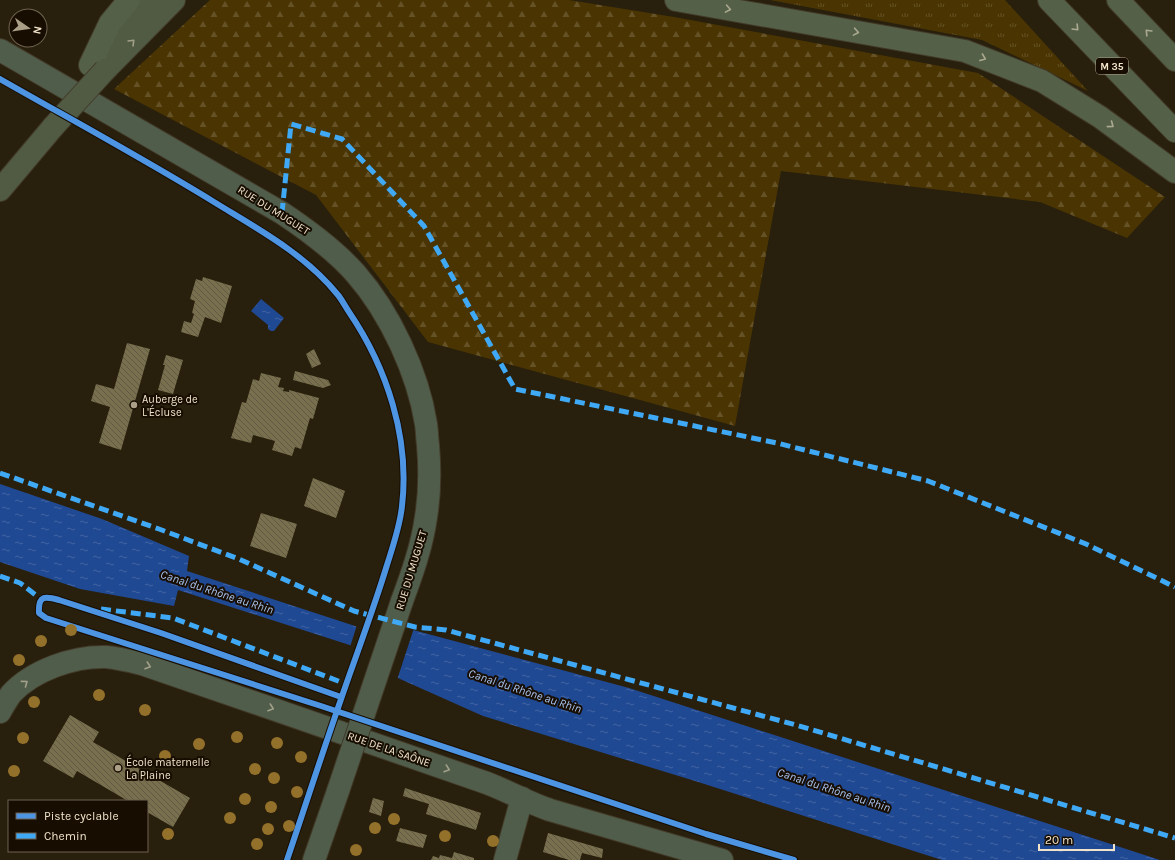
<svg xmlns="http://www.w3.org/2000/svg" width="1175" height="860" font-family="Karla,sans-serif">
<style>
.grass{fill:url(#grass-tufts)}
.forest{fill:url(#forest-firs)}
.water{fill:url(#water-ripples)}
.pier{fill:#281f0c}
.building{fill:url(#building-back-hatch)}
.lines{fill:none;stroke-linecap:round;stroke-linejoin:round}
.minor-casing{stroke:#423a29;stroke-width:24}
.major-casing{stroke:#423a29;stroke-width:24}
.highway-casing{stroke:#423a29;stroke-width:24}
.minor{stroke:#515d4b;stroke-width:22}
.major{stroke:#515b43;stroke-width:22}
.highway{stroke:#546148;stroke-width:22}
.minor-bridge-casing{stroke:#423a29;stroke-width:24;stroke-linecap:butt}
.major-bridge-casing{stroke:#423a29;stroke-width:24;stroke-linecap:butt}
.minor-bridge{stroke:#515d4b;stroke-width:22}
.major-bridge{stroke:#515b43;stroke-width:22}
.quiet{stroke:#3fa9f5;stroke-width:5;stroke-dasharray:10 5;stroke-linecap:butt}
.cycleway-casing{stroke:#170d00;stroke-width:8}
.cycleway{stroke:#4d94e3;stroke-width:6}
.tree{fill:#94712a}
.oneway{stroke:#aba990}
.oneway2{stroke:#a2a087}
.oneway3{stroke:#a2a08b}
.poi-dot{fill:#ab9f88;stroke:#170d00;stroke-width:1.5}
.labels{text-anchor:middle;stroke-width:4;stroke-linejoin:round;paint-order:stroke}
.shield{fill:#170d00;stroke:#b0a48e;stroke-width:1}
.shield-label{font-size:10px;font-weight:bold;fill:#f2e4cb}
.street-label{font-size:11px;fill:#f2e4cb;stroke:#170d00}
.poi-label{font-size:11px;fill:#f2e4cb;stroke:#170d00;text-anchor:start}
.water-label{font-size:12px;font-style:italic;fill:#a7c2ef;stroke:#170d00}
</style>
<defs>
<pattern id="grass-tufts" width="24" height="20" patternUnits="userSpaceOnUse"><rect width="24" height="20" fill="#493402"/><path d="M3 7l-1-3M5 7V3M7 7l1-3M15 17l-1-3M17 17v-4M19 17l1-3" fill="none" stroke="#645126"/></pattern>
<pattern id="forest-firs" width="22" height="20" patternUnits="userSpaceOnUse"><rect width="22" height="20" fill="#493402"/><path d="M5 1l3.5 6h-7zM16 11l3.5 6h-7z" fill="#645126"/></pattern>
<pattern id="water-ripples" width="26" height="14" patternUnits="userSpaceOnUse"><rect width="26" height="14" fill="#204994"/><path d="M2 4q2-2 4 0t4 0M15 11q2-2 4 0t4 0" fill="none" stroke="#4163a2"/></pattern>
<pattern id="building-back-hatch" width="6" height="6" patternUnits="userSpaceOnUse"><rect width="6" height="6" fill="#776f4d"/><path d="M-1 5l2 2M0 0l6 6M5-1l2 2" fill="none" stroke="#605a45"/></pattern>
</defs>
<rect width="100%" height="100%" fill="#281f0c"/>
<!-- grass -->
<polygon class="grass" points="770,0 1005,0 1088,91 982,40"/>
<!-- forest -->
<polygon class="forest" points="210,0 569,0 674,17 978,73 1165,197 1127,238 1040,202 781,171 735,426 428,342 316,195 114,89"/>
<!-- water -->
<g class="water">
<polygon points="261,299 284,318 274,331 271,331 268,329 268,325 251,311"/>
<polygon points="0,484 102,519 189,556 187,571 355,626 367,631 373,629 376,620 629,688 1160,860 942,860 695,781 483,716 362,662 362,649 178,590 174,606 80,589 0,562"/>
</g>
<!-- pier -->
<polygon class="pier" points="375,618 414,628 397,680 361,664 360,662 362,654 360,651 350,647 357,625 367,628 371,627"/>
<!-- building -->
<g class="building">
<polygon points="203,277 232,286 221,323 205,317 198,337 181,332 184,321 191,323 194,314 192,313 195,301 190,299 196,279 202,281"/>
<polygon points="127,343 150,349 121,450 99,443 110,407 91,401 96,384 114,389"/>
<polygon points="314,349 321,364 312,368 306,354"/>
<polygon points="166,355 183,360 173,394 158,390 165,365 163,365"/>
<polygon points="295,371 328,380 331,385 323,388 293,380"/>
<polygon points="261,373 281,378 278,387 284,388 283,391 289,392 289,390 319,398 313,419 310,418 301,449 295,447 292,456 272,450 275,441 253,435 251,443 231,438 242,402 246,403 253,379 259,381"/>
<polygon points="313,478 345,491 336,518 304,506"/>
<polygon points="261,513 297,524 286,558 250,546"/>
<polygon points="70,715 99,732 93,742 190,798 173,827 147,812 147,801 128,801 77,771 73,778 43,761"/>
<polygon points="405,788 481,813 476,830 426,814 429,804 403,796"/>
<polygon points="373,798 384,801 381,816 369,812"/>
<polygon points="400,828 427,835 423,848 396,841"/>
<polygon points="548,833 603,849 602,858 582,853 580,860 569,860 543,852"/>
<polygon points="454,852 474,858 474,860 431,860 433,856 439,858 440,855 452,858"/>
</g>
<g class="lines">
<!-- minor casing -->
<g class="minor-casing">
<g id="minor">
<path d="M0,50L282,213C309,231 335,250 356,274C390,313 418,373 426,424C427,430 427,438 428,445C430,469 430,493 426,517C422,546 412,574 402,601"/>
<path d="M0,712C3,706 7,700 11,694C33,670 74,656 106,657C118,658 130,661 142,664C255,703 368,741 481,781C505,789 526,802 550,810L722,860"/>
<polyline points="314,860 338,791"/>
<polyline points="505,860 522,798"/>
</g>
</g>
<!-- major casing -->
<g class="major-casing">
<g id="major">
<polyline points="98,56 147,0"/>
<polyline points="105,70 174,0"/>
<polyline points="0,190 53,127"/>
</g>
</g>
<!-- highway casing -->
<g class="highway-casing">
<g id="highway">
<polyline points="676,0 965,51 1042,81 1100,117 1175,172"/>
<polyline points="1049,0 1175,131"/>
<polyline points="1118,0 1175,60"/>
<polyline points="90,65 110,23 129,0"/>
</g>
</g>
<!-- minor -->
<use href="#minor" class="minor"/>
<!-- major -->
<use href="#major" class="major"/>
<!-- highway -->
<use href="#highway" class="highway"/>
<!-- minor-bridge casing -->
<g class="minor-bridge-casing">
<polyline id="minor-bridge" points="338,791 402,601"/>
</g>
<!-- major-bridge casing -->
<g class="major-bridge-casing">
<polyline id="major-bridge" points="53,127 105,70"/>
</g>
<!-- minor-bridge -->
<use href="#minor-bridge" class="minor-bridge"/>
<!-- major-bridge -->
<use href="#major-bridge" class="major-bridge"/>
<!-- quiet -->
<g class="quiet">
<polyline points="282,213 291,124 342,139 424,226 515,389 777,443 928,481 1086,544 1175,587"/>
<polyline points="0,473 159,529 239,559 354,611 415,627 446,630 796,725 1175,838"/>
<polyline points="0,576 20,583 41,599"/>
<polyline points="101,609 173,618 346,684"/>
</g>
<!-- cycleway casing -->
<g class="cycleway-casing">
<g id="cycleway">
<path d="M0,79C72,120 144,159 214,202C258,229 305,254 338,295C342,300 345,306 349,312C387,368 410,438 402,506C400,526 393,546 387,565C377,598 365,631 353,665C330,729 309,795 287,860"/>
<path d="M341,697L161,633L59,600C45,596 38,595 39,613L46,618L321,706L706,834L794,860"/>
</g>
</g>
<!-- cycleway -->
<use href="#cycleway" class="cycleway"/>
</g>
<!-- trees -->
<g class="tree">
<circle cx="71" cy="630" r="6"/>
<circle cx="41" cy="641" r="6"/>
<circle cx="19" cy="660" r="6"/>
<circle cx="99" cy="695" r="6"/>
<circle cx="34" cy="702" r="6"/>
<circle cx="145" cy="710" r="6"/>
<circle cx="237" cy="737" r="6"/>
<circle cx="23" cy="738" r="6"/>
<circle cx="277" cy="743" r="6"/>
<circle cx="199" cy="744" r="6"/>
<circle cx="165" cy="756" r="6"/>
<circle cx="301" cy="757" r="6"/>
<circle cx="255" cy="769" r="6"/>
<circle cx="14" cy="771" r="6"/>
<circle cx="274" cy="778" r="6"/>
<circle cx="297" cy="792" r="6"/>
<circle cx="245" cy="799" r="6"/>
<circle cx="271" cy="807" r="6"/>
<circle cx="230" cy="818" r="6"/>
<circle cx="394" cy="819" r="6"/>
<circle cx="289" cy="826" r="6"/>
<circle cx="375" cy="828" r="6"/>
<circle cx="268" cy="829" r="6"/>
<circle cx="168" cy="834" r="6"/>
<circle cx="445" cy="836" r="6"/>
<circle cx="493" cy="841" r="6"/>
<circle cx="257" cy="844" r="6"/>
<circle cx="356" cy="850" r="6"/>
</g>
<!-- one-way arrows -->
<defs><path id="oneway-chevron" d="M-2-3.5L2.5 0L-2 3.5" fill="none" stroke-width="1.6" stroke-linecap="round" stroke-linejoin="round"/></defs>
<g class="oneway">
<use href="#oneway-chevron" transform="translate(728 9) rotate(10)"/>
<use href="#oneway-chevron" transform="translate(1076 28) rotate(46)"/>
<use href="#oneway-chevron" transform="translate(856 32) rotate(10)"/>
<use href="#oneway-chevron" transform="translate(1148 32) rotate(-134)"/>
<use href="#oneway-chevron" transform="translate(983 58) rotate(21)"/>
<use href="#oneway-chevron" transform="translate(1111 125) rotate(37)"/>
</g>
<use class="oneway2" href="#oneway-chevron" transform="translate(132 42) rotate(-45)"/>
<g class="oneway3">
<use href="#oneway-chevron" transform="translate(148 666) rotate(19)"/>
<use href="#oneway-chevron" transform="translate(25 683) rotate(-36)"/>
<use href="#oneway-chevron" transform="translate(271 708) rotate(19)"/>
<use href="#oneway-chevron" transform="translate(447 769) rotate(19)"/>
</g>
<!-- markers -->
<g class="poi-dot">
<circle cx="134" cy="405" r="4"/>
<circle cx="118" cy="768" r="4"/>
</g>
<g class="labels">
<!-- shield labels -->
<rect class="shield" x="1096" y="58" width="32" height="16" rx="3"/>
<g class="shield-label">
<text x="1112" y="70">M 35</text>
</g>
<!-- street labels -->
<g class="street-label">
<text transform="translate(274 210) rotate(32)" y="4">RUE DU MUGUET</text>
<text transform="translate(411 570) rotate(-73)" y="4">RUE DU MUGUET</text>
<text transform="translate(389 749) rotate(19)" y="4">RUE DE LA SAÔNE</text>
</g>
<!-- poi labels -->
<g class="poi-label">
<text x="142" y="403">Auberge de<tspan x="142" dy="13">L'Écluse</tspan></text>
<text x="126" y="766">École maternelle<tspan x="126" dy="13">La Plaine</tspan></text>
</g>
<!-- water labels -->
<g class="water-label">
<text transform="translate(217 592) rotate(18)" y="4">Canal du Rhône au Rhin</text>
<text transform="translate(525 691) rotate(18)" y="4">Canal du Rhône au Rhin</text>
<text transform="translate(834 790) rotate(18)" y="4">Canal du Rhône au Rhin</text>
</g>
</g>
<!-- legend -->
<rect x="8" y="800" width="140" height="52" fill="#170d00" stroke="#6f6351"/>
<rect x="16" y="813" width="20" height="6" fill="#4d94e3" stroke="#6f6351"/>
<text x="44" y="820" font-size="12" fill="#f2e4cb">Piste cyclable</text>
<rect x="16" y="833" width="20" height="6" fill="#3fa9f5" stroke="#6f6351"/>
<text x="44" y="840" font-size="12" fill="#f2e4cb">Chemin</text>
<!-- north arrow -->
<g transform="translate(28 28) rotate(103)"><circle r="19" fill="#170d00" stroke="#6f6351"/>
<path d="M0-3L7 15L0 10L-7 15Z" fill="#ab9f88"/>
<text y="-6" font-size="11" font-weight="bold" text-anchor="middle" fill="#f2e4cb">N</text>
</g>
<!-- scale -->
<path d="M1039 844v6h75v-6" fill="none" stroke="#f2e4cb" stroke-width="2"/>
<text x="1045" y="844" font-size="12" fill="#f2e4cb" stroke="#170d00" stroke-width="3" paint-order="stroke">20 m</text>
</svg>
